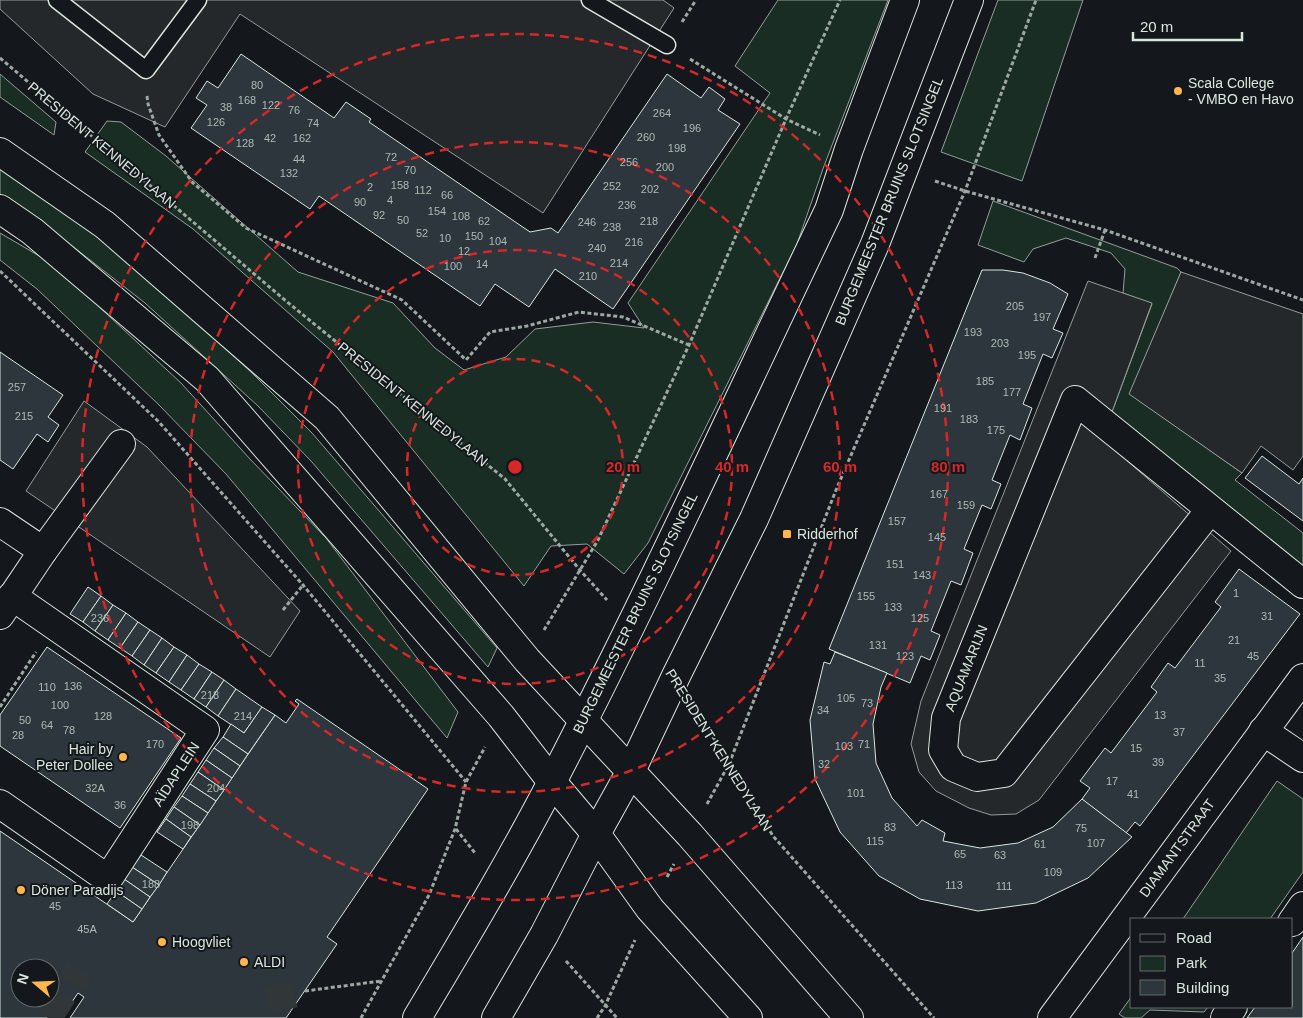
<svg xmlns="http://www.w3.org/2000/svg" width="1303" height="1018" font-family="Helvetica,sans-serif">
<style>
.green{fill:#1a2d24;stroke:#939e99}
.parking{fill:#24282b;stroke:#939e99}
.building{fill:#2c363c;stroke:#d8e6dc;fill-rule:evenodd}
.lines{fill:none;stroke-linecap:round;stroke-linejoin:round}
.street-tunnel{stroke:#313739;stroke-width:28;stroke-dasharray:28 14;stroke-linecap:butt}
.lane-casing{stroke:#d8e6dc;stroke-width:19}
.street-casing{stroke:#d8e6dc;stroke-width:30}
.secondary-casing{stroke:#d8e6dc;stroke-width:30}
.path{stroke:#9da8a2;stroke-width:3;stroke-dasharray:4 2.5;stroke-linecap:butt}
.lane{stroke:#14181c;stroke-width:16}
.street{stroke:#14181c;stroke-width:28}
.secondary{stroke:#14181c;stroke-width:28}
.ring{fill:none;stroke:#d62828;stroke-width:2.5;stroke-dasharray:9 6}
.poi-dot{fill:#ffb74d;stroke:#14181c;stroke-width:2}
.labels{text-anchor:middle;stroke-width:4;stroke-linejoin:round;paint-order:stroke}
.number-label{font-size:11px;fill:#adbab4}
.poi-label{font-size:14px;fill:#d8e6dc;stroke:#14181c;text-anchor:start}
.street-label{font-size:14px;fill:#d8e6dc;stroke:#14181c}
.centre{fill:#d62828;stroke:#14181c;stroke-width:2.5}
.ring-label{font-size:15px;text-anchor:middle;font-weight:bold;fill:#d62828;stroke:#14181c;stroke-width:4;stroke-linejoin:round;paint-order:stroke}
</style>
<rect width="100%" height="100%" fill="#14181c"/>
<!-- green -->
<g class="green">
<polygon points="778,0 888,0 824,166 797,244 648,543 624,574 587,544 551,546 524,586 333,352 193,229 85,152 107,121 121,122 166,156 298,272 393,303 435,348 464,370 506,357 535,329 593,322 644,328 628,303 770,93 735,66"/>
<polygon points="998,0 1083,0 1022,181 941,152"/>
<polygon points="0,74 56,122 54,135 0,97"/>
<polygon points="0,165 83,225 149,278 252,373 312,433 497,648 488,667 311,461 258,406 145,303 76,249 0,197"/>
<polygon points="993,201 1177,268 1181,272 1130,394 1242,473 1235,480 1303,533 1303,567 1112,412 1152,304 1123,293 1125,269 1111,253 1066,238 1033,249 1024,262 978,245"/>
<polygon points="0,233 53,264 181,383 250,459 326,538 458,712 447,738 226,474 158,404 37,289 0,260"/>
<polygon points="1277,781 1303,799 1303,872 1270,919 1183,919"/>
<polygon points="1132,996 1132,1007 1208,1007 1204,1012 1150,1010 1141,1018 1125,1018 1119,1014"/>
</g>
<!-- parking -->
<g class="parking">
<polygon points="0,0 663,0 674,8 543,213 240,14 165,127 93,94 0,9"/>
<polygon points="1181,272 1303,314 1303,456 1293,470 1261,446 1242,473 1129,394"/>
<polygon points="1088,281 1152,303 1102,439 1231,551 1039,800 1016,814 991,815 969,808 936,791 919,772 911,744 921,701"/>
<polygon points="84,401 147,447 300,611 270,657 26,491"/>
</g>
<!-- building -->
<g class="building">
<polygon points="241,54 334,118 346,102 371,119 369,122 530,232 551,228 558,233 667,74 701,98 709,87 725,99 718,110 740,124 613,309 555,269 529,307 495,284 480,306 319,196 310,209 191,128 207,105 196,98 207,81 218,88"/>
<polygon points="982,270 1003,270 1023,273 1050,283 1068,294 1053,329 1063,333 1052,358 1043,354 1023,404 1032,408 1020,440 1010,435 992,480 1001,484 991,509 982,505 964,549 973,553 961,585 951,581 931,631 940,635 930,660 921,656 910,683 829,649"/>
<polygon points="0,352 63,395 48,417 59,425 48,442 37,434 13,469 0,460"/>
<polygon points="1262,456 1299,484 1303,478 1303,521 1245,478"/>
<polygon points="1239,569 1300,614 1140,826 1135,822 1126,833 1083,800 1082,799 1090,788 1080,781 1105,748 1111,753 1157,692 1151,687 1168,663 1175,668 1221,607 1215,602"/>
<polygon points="88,587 101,596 83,622 70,614"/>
<polygon points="101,596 113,605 95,631 83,622"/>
<polygon points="113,605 126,613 108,640 95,631"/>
<polygon points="126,613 138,622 120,648 108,640"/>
<polygon points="138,622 150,630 132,656 120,648"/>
<polygon points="150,630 162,638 144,665 132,656"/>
<polygon points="162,638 174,647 156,673 144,665"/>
<polygon points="47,647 181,738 120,828 0,746 0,715"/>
<polygon points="174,647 187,655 169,682 156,673"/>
<polygon points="835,652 887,673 881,687 873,724 876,763 892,798 917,826 922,820 945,833 943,841 980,848 1018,843 1053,827 1082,799 1132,837 1088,878 1036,903 978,911 920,899 879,876 840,832 815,779 810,720 824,662 830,664"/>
<polygon points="187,655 199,664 181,690 169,682"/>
<polygon points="199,664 212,672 194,699 181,690"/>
<polygon points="212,672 224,680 206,707 194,699"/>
<polygon points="224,680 236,689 218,716 206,707"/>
<polygon points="236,689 262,707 244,733 218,716"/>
<path d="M297,699L428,789L327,937L337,944L286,1018H70L84,997L78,993L61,1018H0V831L133,922L275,715L286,723L299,704L295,701ZM20,968H50V998H20Z"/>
<polygon points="262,707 275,715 248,754 223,737 231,724 244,733"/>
<polygon points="223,737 248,754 240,766 214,748"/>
<polygon points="214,748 240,766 232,778 206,760"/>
<polygon points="206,760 232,778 224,790 198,772"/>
<polygon points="198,772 224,790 216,801 190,784"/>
<polygon points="190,784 216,801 208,813 182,796"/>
<polygon points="182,796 208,813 200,825 174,807"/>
<polygon points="174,807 200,825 191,837 166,819"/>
<polygon points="166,819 191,837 183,849 157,832"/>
<polygon points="141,855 167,872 159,885 132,867"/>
<polygon points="132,867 159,885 150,897 124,879"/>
<polygon points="124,879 150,897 142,909 116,891"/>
<polygon points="116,891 142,909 133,922 107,904"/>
<polygon points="1303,937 1303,1018 1247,1018 1255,1007 1292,1007 1292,953"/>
</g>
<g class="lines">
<!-- street-tunnel -->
<g class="street-tunnel">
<polyline points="267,1000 305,991"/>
<polyline points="48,1018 79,970"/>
</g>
<!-- lane casing -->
<g class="lane-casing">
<g id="lane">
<polyline points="57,0 146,70 198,0"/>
<polyline points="590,0 667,45"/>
</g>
</g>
<!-- street casing -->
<g class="street-casing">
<g id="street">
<polyline points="1210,510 1004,773 977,777 953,767 943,750 946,718 1075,400 1303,584"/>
<polyline points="0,522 43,551"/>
<polyline points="0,615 43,551 121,444"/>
<polyline points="1263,731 1303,758"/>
<polyline points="0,804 108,879 205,730 12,596"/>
<polyline points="1292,922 1303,906"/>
<polyline points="1052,1018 1303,678"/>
<polyline points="1225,1018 1233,1007"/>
</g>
</g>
<!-- secondary casing -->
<g class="secondary-casing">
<g id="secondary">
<polyline points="0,152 105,225 327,418 527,660 690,835 849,1018"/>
<polyline points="0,209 32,231 207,379 501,716 552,782 596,834 650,909 748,1018"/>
<path d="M417,1018C464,939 511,861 553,780C650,593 738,400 829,210L849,149L905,0"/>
<polyline points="496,1018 544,935 596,834 631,771 676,676 754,519 875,244 969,0"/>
</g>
</g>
<!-- path -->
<g class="path">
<polyline points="682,22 696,0"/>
<polyline points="0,58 286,301 505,479 579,569 607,600"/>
<polyline points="690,59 786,119 820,135"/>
<polyline points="147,96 148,104 159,135 192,182 246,228 402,300 466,360 490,332 527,326 579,312 623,317 689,345"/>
<polyline points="935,181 965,191 1105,230 1303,300"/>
<polyline points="1095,258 1105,230"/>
<polyline points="0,271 159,422 303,585 466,782"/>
<polyline points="283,610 303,585"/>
<polyline points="544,630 598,540 689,345 786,119 840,0"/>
<polyline points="0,707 36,652"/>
<polyline points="696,709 773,836 934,1018"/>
<polyline points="707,804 729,764 836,490 965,191 1036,0"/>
<polyline points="456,829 475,853"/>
<polyline points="667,877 674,864"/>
<polyline points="566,961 617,1018"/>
<polyline points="305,991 381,981"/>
<polyline points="361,1018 429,895 455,829 466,782 485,747"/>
<polyline points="597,1018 605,1006 635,940"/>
</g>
<!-- lane -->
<use href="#lane" class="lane"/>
<!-- street -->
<use href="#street" class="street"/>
<!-- secondary -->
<use href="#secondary" class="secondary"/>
</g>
<!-- distance rings -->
<g class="ring">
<circle cx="515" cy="467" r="108"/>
<circle cx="515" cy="467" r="217"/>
<circle cx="515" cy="467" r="325"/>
<circle cx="515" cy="467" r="433"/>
</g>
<!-- markers -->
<g class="poi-dot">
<circle cx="1178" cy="91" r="5"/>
<rect x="782" y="529" width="10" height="10" rx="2.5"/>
<circle cx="123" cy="757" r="5"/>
<circle cx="21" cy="890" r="5"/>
<circle cx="162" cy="942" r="5"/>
<circle cx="244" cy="962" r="5"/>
</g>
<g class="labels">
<!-- number labels -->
<g class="number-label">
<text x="257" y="89">80</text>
<text x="247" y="104">168</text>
<text x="271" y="109">122</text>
<text x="226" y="111">38</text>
<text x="294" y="114">76</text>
<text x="662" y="117">264</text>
<text x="216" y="126">126</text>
<text x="313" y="127">74</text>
<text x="692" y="132">196</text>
<text x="646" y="141">260</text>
<text x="270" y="142">42</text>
<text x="302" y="142">162</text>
<text x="245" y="147">128</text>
<text x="677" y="152">198</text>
<text x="391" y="161">72</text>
<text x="299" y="163">44</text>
<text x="629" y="166">256</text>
<text x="665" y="171">200</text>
<text x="410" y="174">70</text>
<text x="289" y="177">132</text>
<text x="400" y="189">158</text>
<text x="612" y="190">252</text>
<text x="370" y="191">2</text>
<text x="650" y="193">202</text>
<text x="423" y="194">112</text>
<text x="447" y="199">66</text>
<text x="390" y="204">4</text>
<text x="360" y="206">90</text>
<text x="627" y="209">236</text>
<text x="437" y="215">154</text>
<text x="379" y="219">92</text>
<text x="461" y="220">108</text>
<text x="403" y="224">50</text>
<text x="484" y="225">62</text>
<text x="649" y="225">218</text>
<text x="587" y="226">246</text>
<text x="612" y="231">238</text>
<text x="422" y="237">52</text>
<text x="474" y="240">150</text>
<text x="445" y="242">10</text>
<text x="498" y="245">104</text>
<text x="634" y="246">216</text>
<text x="597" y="252">240</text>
<text x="464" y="255">12</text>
<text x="619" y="267">214</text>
<text x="482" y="268">14</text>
<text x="453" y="270">100</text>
<text x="588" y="280">210</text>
<text x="1015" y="310">205</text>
<text x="1042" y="321">197</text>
<text x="973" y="336">193</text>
<text x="1000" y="347">203</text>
<text x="1027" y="359">195</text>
<text x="985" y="385">185</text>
<text x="17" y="391">257</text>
<text x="1012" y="396">177</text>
<text x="943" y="412">191</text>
<text x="24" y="420">215</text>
<text x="969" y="423">183</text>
<text x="996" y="434">175</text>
<text x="939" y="498">167</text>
<text x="966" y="509">159</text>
<text x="897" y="525">157</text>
<text x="937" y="541">145</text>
<text x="895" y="568">151</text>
<text x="922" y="579">143</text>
<text x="1236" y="597">1</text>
<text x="866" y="600">155</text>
<text x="893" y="611">133</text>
<text x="1267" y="620">31</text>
<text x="100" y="622">236</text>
<text x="920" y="622">125</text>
<text x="1234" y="644">21</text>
<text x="878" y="649">131</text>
<text x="905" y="660">123</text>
<text x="1253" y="660">45</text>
<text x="1200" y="667">11</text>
<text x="1220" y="682">35</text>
<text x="73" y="690">136</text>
<text x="47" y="691">110</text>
<text x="210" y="699">218</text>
<text x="846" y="702">105</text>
<text x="867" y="707">73</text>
<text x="60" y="709">100</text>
<text x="823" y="714">34</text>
<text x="1160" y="719">13</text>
<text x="103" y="720">128</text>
<text x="243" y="720">214</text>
<text x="25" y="724">50</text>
<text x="47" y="729">64</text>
<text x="69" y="734">78</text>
<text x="1179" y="736">37</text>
<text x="18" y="739">28</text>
<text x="155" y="748">170</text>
<text x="864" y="748">71</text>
<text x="844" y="750">103</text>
<text x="1136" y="752">15</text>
<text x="1158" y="766">39</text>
<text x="824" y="768">32</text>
<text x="1112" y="785">17</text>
<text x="95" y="792">32A</text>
<text x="216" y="792">204</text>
<text x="856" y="797">101</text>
<text x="1133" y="798">41</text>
<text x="120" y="809">36</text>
<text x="190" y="829">198</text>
<text x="890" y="831">83</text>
<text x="1081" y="832">75</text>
<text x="875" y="845">115</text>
<text x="1096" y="847">107</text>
<text x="1040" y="848">61</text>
<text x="960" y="858">65</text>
<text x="1000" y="859">63</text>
<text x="1053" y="876">109</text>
<text x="151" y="888">188</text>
<text x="954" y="889">113</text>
<text x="1004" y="890">111</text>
<text x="55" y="910">45</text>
<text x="87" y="933">45A</text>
</g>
<!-- poi labels -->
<g class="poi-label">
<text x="1188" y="88">Scala College<tspan x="1188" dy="16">- VMBO en Havo</tspan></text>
<text x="797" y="539">Ridderhof</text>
<text x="113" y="754" text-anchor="end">Hair by<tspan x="113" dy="16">Peter Dollee</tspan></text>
<text x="31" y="895">Döner Paradijs</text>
<text x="172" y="947">Hoogvliet</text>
<text x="254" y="967">ALDI</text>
</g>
<!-- street labels -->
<g class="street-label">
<text transform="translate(102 145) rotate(40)" y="5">PRESIDENT KENNEDYLAAN</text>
<text transform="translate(889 201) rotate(-68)" y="5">BURGEMEESTER BRUINS SLOTSINGEL</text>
<text transform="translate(413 404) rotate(39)" y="5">PRESIDENT KENNEDYLAAN</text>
<text transform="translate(635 613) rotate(-64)" y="5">BURGEMEESTER BRUINS SLOTSINGEL</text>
<text transform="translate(966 668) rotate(-68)" y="5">AQUAMARIJN</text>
<text transform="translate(719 750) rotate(58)" y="5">PRESIDENT KENNEDYLAAN</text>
<text transform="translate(176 774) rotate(-57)" y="5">AÏDAPLEIN</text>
<text transform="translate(1177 848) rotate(-54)" y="5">DIAMANTSTRAAT</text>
</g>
</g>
<circle cx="515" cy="467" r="8" class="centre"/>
<g class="ring-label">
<text x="623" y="472">20 m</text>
<text x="732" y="472">40 m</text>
<text x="840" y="472">60 m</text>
<text x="948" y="472">80 m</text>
</g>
<!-- legend -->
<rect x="1130" y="918" width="162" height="90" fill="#14181c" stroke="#626a69"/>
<rect x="1140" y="934" width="25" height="8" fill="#14181c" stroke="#626a69"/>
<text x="1176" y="943" font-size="15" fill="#d8e6dc">Road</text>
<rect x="1140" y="956" width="25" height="15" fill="#1a2d24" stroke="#626a69"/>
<text x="1176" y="968" font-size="15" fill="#d8e6dc">Park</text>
<rect x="1140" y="980" width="25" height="15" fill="#2c363c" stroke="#626a69"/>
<text x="1176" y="993" font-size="15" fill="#d8e6dc">Building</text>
<!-- north arrow -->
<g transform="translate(35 983) rotate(289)"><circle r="24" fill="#14181c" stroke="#626a69"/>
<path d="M0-4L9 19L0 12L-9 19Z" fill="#ffb74d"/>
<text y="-8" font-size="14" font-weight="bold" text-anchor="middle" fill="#d8e6dc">N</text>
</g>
<!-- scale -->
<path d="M1133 32v8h109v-8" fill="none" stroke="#d8e6dc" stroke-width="2.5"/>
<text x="1140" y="32" font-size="15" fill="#d8e6dc" stroke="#14181c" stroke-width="4" paint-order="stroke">20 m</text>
</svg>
